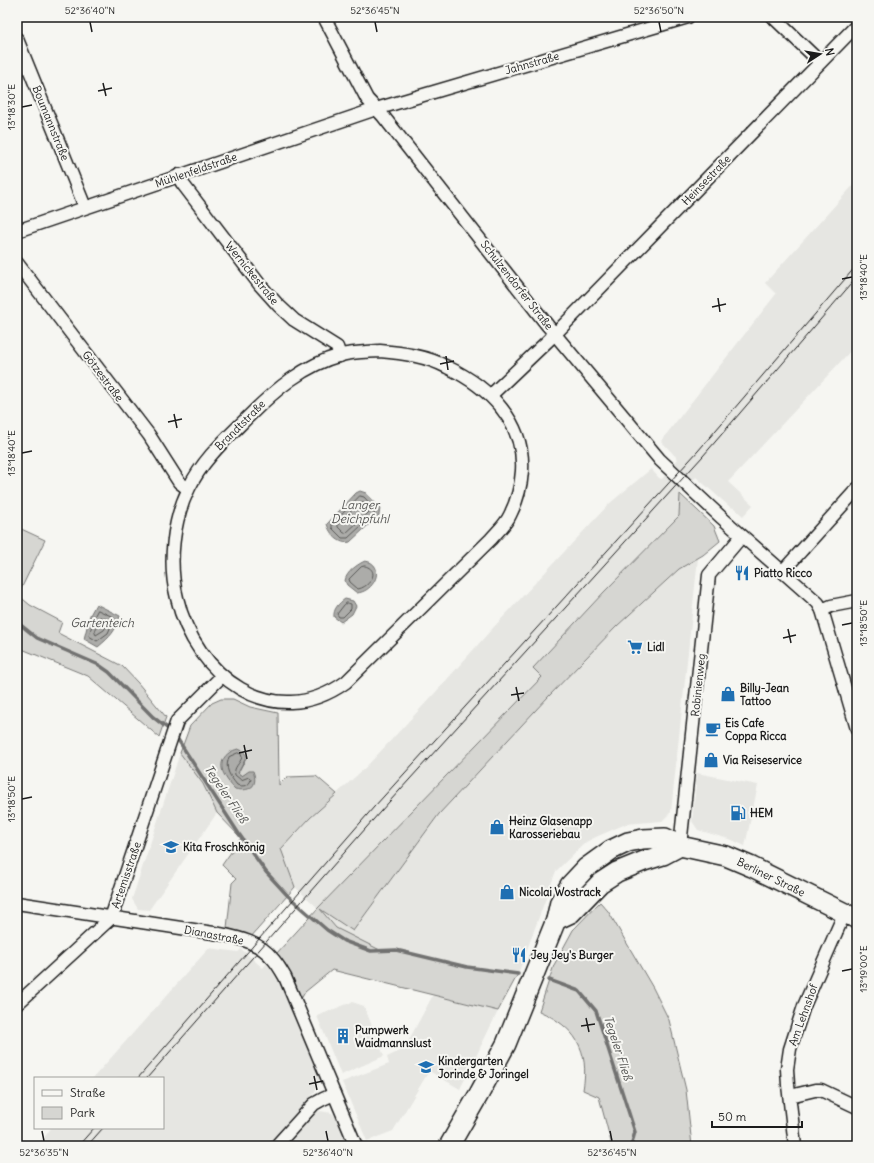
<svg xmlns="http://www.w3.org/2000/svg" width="874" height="1163" font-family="Delius,sans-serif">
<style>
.built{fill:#e6e6e2}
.green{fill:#d6d6d2;stroke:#797977;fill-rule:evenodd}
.water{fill:#acaca9;stroke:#727271}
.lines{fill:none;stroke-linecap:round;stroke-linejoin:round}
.shore{stroke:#565654;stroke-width:1}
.stream{stroke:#727271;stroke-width:3.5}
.minor-casing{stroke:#1c1c1c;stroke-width:15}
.primary-casing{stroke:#1c1c1c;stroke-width:22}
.minor{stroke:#f6f6f2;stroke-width:12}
.primary{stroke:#f6f6f2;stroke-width:19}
.tram{stroke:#1c1c1c;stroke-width:1}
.ticks{fill:none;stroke:#1c1c1c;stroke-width:1.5}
.labels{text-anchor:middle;stroke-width:4;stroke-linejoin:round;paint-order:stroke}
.street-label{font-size:11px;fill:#1c1c1c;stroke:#f6f6f2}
.poi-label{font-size:11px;font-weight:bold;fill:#1c1c1c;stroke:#f6f6f2;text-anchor:start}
.water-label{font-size:12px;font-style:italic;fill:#565654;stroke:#f6f6f2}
.neatline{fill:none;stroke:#1c1c1c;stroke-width:1.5}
.ticks-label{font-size:10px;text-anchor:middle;fill:#1c1c1c}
</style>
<rect width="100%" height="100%" fill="#f6f6f2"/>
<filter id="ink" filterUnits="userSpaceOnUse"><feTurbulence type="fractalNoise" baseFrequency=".025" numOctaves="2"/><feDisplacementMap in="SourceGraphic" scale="8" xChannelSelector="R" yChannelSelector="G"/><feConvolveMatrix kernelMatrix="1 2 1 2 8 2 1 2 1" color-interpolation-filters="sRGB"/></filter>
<g filter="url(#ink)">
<!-- built -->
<g class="built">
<polygon points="857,181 857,344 728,482 753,505 743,516 734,508 730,507 696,477 680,494 679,516 604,592 534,668 542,677 319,908 353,931 439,814 548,697 617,626 679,569 698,558 671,812 662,821 626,824 598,836 586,842 556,871 518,974 467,967 396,950 380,950 336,928 318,908 295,887 281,850 310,818 366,767 434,694 491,630 610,503 651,469 659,478 662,479 678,459 661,441 776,294 765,283"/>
<polygon points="180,753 203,784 217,813 149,910 138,909 132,899"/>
<polygon points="697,773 758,785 745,846 732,840 698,830 692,821"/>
<polygon points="209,948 238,952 241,949 263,968 266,964 280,979 319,1078 319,1083 315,1092 266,1146 36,1146 47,1134 51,1128 163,1128 163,1078 93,1078"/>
<polygon points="433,995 498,1011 460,1089 429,1071 393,1131 367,1141 342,1082 389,1064 387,1057 404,1049"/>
<polygon points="352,1002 364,1006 384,1056 341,1075 317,1016"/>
<polygon points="320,1111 332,1113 336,1118 347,1146 284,1146 314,1113"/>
</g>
<!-- green -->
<g class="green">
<polygon points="680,494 714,526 720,541 703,555 679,569 617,626 548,697 439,814 353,931 320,909 336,928 380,950 396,950 467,967 518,974 498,1011 332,970 305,992 301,999 285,963 276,954 318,908 542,677 533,668 604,592 679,516"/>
<polygon points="17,527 45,540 18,595 30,605 62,622 58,633 122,666 138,683 166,717 159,737 88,676 17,647"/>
<path d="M221,699H233L250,707L278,713L279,785L287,777L316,776L337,794L310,818L281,849L295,887L250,938L242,933L227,928L232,883L236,879L222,865L241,838L217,813L203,784L180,753L190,726L212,703ZM232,751L245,762L240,766L238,773L242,776L247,773L235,789Z"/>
<path d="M600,902L608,911L653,988L669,1020L686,1090L692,1146H610L611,1142L599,1097L583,1090C590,1049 575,1027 539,1011L554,965L573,930Z"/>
</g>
<!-- water -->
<g class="water">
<path d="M360,491L366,493L380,508L379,515L350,542C339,545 330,534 327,524L356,493Z"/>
<path d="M365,561C385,563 377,591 357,593L347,585L345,581C346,572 358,564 365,561Z"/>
<path d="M345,599L353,601L356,606L352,614L341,622L334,617C333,609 339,603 345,599Z"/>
<path d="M96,604L120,616C115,632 111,636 98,647L84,639L90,615Z"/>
<path d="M238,749L243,751L247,756L238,773L242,776L249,771H253C259,787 249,792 235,789C231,785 227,780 225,776C217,763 225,752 238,749Z"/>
</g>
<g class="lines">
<!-- shore -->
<g class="shore">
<polygon points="360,496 364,497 375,509 375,513 348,538 342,538 332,528 332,525"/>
<polygon points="360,502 363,502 369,510 369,512 346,533 344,533 338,527 338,525"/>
<path d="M365,566C381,570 370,587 358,589L350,582L349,579L361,567Z"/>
<polygon points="347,603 351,604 351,609 343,617 339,617 337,614 344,605"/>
<polygon points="98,610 113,617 114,619 108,633 97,641 89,636 94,617"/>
<polygon points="100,617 108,620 109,622 104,630 96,635 95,633"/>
<path d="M238,753L241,754L242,757C240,764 233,767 235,775L241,780L249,777L251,779C250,786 243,787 237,785C230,776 224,769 229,757Z"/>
</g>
<!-- stream -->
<g class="stream">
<polyline points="17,622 37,638 99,665 109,672 153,717 171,731"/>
<polyline points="175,735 239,834 266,872 288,896 327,930 344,941 371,951 396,950 467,967 518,974"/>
<polyline points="549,980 579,991 596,1011 635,1132 631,1146"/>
</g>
<!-- minor casing -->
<g class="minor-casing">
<g id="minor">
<polyline points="324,17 367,99 383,116 548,326 660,460 722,518 818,603 822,610 857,729"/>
<polyline points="773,17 820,62"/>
<polyline points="17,39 85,207"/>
<polyline points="179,175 182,183 260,285 278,305 294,320 337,347 340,356"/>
<polyline points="17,231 376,109 688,17"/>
<polyline points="17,263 149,435 179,482 188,489"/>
<path d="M380,351C403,353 426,356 447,367C489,387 525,422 522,471C521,487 517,501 510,515C506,524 498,531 491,539L346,682C272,735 195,675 177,598C168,563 173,520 189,488C203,459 226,439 249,416C275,390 304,365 341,355C353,352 367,352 380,351Z"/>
<polyline points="491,395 555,334 857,25"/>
<polyline points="783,571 857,489"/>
<polyline points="822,610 831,606 857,601"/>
<polyline points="680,846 709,575 742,536"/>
<path d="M17,903L220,934C239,938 259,942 272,958C277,963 281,970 285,977L356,1146"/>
<polyline points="17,1004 111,918 177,721 222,676"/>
<polyline points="790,1096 815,1090 821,1090 857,1107"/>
<polyline points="276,1146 314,1104 323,1099 334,1094"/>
<polyline points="795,1146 788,1085 787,1069 790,1049 804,1006 845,912"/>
</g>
</g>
<!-- primary casing -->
<g class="primary-casing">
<g id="primary">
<polyline points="556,920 571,913 600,883 617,872 644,861 663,855 680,846"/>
<polyline points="449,1146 479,1094 506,1044 556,920 560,902 570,885 586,868 611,850 628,842 643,839 665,838 680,846 726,856 752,867 857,919"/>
</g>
</g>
<!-- minor -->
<use href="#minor" class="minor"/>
<!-- primary -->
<use href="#primary" class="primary"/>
<!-- tram -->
<g class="tram">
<polyline points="138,1078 374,807 698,451 857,265"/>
<polyline points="147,1078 380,812 703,456 857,277"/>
<polyline points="78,1146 94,1128"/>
<polyline points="87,1146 103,1128"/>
</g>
</g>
</g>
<!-- ticks -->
<path class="ticks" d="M90,22L92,32M375,22L377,32M659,22L661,32M103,83L106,96M98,91L112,88M22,107L32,105M842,279L852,277M718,298L720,312M712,307L726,304M446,356L448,370M440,364L454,361M174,414L177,428M168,422L182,419M22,453L32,451M842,625L852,623M788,629L791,643M783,638L796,635M516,687L519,701M511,695L524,693M244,745L247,759M239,753L252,750M22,799L32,797M842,971L852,969M586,1018L589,1032M581,1026L595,1024M314,1076L317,1090M309,1084L323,1081M42,1131L44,1141M326,1131L328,1141M610,1131L612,1141"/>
<!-- icons -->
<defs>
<g id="restaurant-bare" transform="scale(1.2)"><path d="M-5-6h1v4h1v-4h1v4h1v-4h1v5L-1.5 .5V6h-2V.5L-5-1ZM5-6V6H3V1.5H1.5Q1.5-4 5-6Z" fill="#1f6fb2" stroke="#f6f6f2" stroke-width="2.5" paint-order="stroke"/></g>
<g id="supermarket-bare" transform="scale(1.2)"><path d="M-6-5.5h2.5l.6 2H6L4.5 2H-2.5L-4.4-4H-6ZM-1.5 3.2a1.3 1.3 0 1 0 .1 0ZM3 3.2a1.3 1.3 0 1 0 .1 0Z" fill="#1f6fb2" stroke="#f6f6f2" stroke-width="2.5" paint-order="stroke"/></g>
<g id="shop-bare" transform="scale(1.2)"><path d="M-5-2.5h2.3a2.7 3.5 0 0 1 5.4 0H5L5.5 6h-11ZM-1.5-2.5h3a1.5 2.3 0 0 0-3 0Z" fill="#1f6fb2" stroke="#f6f6f2" stroke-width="2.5" paint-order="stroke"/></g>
<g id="cafe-bare" transform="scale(1.2)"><path d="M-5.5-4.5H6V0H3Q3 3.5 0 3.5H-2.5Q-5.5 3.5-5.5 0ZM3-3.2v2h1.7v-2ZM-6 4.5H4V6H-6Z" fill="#1f6fb2" stroke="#f6f6f2" stroke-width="2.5" paint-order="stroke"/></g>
<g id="fuel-bare" transform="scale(1.2)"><path d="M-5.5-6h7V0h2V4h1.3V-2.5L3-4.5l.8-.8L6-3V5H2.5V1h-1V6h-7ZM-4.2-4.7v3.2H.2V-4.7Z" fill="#1f6fb2" stroke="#f6f6f2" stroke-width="2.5" paint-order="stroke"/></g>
<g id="school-bare" transform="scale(1.2)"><path d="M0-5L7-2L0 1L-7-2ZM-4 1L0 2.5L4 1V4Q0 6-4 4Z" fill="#1f6fb2" stroke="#f6f6f2" stroke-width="2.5" paint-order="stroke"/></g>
<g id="building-bare" transform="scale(1.2)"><path d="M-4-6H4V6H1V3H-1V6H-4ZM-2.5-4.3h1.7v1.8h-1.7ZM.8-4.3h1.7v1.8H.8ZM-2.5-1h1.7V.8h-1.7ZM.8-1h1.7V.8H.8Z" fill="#1f6fb2" stroke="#f6f6f2" stroke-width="2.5" paint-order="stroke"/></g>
</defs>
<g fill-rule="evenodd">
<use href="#restaurant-bare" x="742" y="573"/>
<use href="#supermarket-bare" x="635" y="647"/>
<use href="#shop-bare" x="728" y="694"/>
<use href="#cafe-bare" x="713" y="729"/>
<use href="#shop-bare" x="711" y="760"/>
<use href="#fuel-bare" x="738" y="813"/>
<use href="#shop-bare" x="497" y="827"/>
<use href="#school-bare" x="171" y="847"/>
<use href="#shop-bare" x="507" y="892"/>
<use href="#restaurant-bare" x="519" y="955"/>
<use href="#building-bare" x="343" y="1036"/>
<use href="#school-bare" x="426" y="1067"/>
</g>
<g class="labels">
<!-- street labels -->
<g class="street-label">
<text transform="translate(532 63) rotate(-16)" y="4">Jahnstraße</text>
<text transform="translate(51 123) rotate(68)" y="4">Boumannstraße</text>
<text transform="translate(196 170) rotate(-19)" y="4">Mühlenfeldstraße</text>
<text transform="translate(706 180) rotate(-46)" y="4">Heinsestraße</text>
<text transform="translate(252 273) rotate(51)" y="4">Wernickestraße</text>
<text transform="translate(517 285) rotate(52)" y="4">Schulzendorfer Straße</text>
<text transform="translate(103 376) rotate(53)" y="4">Götzestraße</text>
<text transform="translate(240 425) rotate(-45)" y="4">Brandtstraße</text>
<text transform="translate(698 685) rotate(-84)" y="4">Robinienweg</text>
<text transform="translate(126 875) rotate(-71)" y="4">Artemisstraße</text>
<text transform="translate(771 877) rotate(26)" y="4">Berliner Straße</text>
<text transform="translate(214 935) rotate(11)" y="4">Dianastraße</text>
<text transform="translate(803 1015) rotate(-70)" y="4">Am Lehnshof</text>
</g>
<!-- poi labels -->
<g class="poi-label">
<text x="754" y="577">Piatto Ricco</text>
<text x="647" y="651">Lidl</text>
<text x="740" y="692">Billy-Jean<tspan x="740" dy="13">Tattoo</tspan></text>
<text x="725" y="727">Eis Cafe<tspan x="725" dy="13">Coppa Ricca</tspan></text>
<text x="723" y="764">Via Reiseservice</text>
<text x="750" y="817">HEM</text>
<text x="509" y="825">Heinz Glasenapp<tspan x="509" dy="13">Karosseriebau</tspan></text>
<text x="183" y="851">Kita Froschkönig</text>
<text x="519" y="896">Nicolai Wostrack</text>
<text x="531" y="959">Jey Jey's Burger</text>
<text x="355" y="1034">Pumpwerk<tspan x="355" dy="13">Waidmannslust</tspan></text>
<text x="438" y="1065">Kindergarten<tspan x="438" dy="13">Jorinde &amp; Joringel</tspan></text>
</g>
<!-- water labels -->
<g class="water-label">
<text x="360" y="509">Langer<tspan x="360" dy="14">Deichpfuhl</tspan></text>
<text x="102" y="627">Gartenteich</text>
<text transform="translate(226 794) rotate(56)" y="4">Tegeler Fließ</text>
<text transform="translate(618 1048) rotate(72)" y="4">Tegeler Fließ</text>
</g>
</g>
<!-- margin -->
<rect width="874" height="1163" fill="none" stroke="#f6f6f2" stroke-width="44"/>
<!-- legend -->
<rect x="34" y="1077" width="130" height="52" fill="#f6f6f2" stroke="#9f9f9c"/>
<rect x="42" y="1090" width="20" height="6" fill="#f6f6f2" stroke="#9f9f9c"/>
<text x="70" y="1097" font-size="12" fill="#1c1c1c">Straße</text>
<rect x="42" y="1107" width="20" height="12" fill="#d6d6d2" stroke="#9f9f9c"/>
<text x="70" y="1117" font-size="12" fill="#1c1c1c">Park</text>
<!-- north arrow -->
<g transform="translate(820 54) rotate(78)" stroke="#f6f6f2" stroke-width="3" paint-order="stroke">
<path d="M0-3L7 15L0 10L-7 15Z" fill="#1c1c1c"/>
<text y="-6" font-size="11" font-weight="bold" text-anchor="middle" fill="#1c1c1c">N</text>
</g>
<!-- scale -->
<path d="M712 1121v6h90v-6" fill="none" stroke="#1c1c1c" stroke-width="2"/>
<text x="718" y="1121" font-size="12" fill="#1c1c1c" stroke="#f6f6f2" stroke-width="3" paint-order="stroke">50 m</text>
<rect x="22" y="22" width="830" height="1119" class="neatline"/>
<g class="ticks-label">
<text x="90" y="14">52°36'40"N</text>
<text x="375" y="14">52°36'45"N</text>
<text x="659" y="14">52°36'50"N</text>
<text transform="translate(11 107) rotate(-90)" y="4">13°18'30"E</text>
<text transform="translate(863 277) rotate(-90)" y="4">13°18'40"E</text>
<text transform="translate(11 453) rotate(-90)" y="4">13°18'40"E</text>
<text transform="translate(863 623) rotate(-90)" y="4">13°18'50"E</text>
<text transform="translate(11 799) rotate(-90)" y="4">13°18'50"E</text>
<text transform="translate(863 969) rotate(-90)" y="4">13°19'00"E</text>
<text x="44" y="1156">52°36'35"N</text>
<text x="328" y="1156">52°36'40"N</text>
<text x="612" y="1156">52°36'45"N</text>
</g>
</svg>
